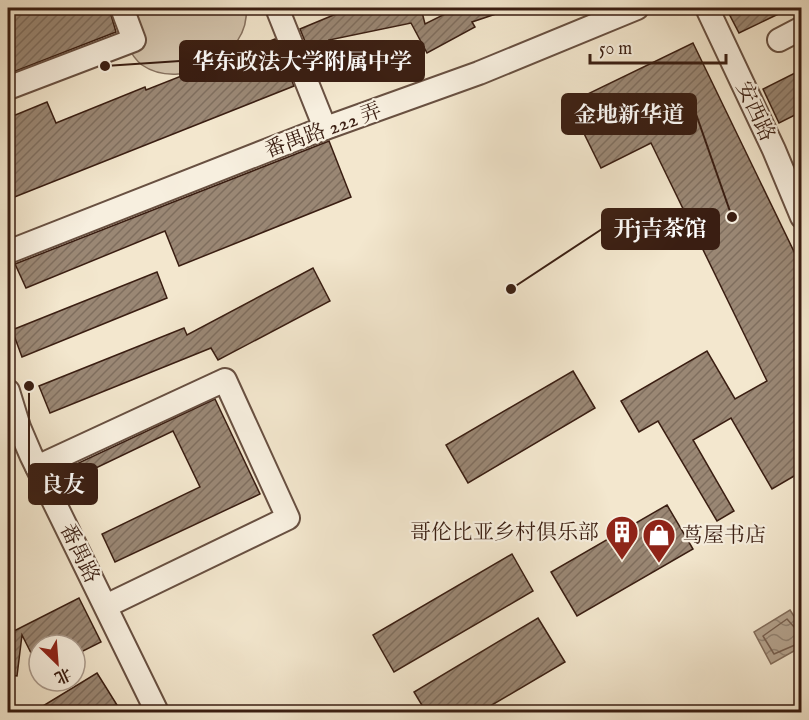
<svg xmlns="http://www.w3.org/2000/svg" width="809" height="720" font-family="'IM FELL English','Noto Serif SC',serif">
<style>
.park{fill:#d4c5ae;stroke:#877260;stroke-width:1.5}
.water{fill:url(#water-waves);stroke:#836e5c;stroke-width:1.5}
.lines{fill:none;stroke-linecap:round;stroke-linejoin:round}
.shore{stroke:#776050;stroke-width:1.5}
.building{fill:url(#building-hatch);stroke:#3a1e12;stroke-width:1.5}
.minor-casing{stroke:#685041;stroke-width:26}
.minor{stroke:#f7efdf;stroke-width:22}
.labels{text-anchor:middle;stroke-width:4.5;stroke-linejoin:round;paint-order:stroke}
.street-label{font-size:21px;fill:#3a1e12;stroke:#f7efdf}
.poi-label{font-size:21px;fill:#3a1e12;stroke:#f7efdf;text-anchor:end}
.leader{fill:none;stroke:#3a1e12;stroke-width:2}
.callout-dot{fill:#3a1e12;stroke:#f7efdf;stroke-width:2}
.callout{fill:#3a1e12;stroke:#3a1e12;stroke-width:2}
.callout-label{font-size:22px;text-anchor:middle;font-weight:bold;fill:#fff}
</style>
<defs>
<pattern id="water-waves" width="16" height="10" patternUnits="userSpaceOnUse" patternTransform="scale(1.5)"><rect width="16" height="10" fill="#b4a38e"/><path d="M0 5q4-4 8 0t8 0" fill="none" stroke="#938473"/></pattern>
<pattern id="building-hatch" width="6" height="6" patternUnits="userSpaceOnUse" patternTransform="scale(1.5)"><rect width="6" height="6" fill="#9a8774"/><path d="M-1 1l2-2M0 6l6-6M5 7l2-2" fill="none" stroke="#7f6e5e"/></pattern>
</defs>
<rect width="100%" height="100%" fill="#f3e7ce"/>
<filter id="stains"><feTurbulence type="fractalNoise" baseFrequency=".00333" numOctaves="4"/><feColorMatrix values="0 0 0 0 .2 0 0 0 0 .09 0 0 0 0 .02 0 0 0 .5 -.17"/></filter>
<radialGradient id="worn" r=".72"><stop offset=".6" stop-color="#630" stop-opacity="0"/><stop offset="1" stop-color="#630" stop-opacity=".3"/></radialGradient>
<!-- park -->
<path class="park" d="M114,8H246C251,56 181,92 142,65C126,53 120,25 114,8Z"/>
<!-- water -->
<polygon class="water" points="790,610 801,627 801,647 771,664 754,632"/>
<g class="lines">
<!-- shore -->
<polyline class="shore" points="802,630 795,628 787,619 763,636 774,654 802,642"/>
</g>
<!-- building -->
<g class="building">
<polygon points="18,8 109,8 116,32 8,74 8,12"/>
<polygon points="368,8 421,8 425,24 457,8 508,8 508,10 472,22 475,27 427,53 411,23 329,40 340,67 319,76 300,29 336,14"/>
<polygon points="726,8 791,8 739,33"/>
<polygon points="275,39 294,86 12,198 8,187 8,118 47,102 56,123 145,87 146,90"/>
<polygon points="693,43 801,266 801,472 772,489 731,418 693,440 734,511 717,521 658,421 639,432 621,401 707,351 735,399 767,381 651,143 601,168 569,103"/>
<polygon points="801,70 801,112 779,123 763,89"/>
<polygon points="329,141 351,197 179,266 165,231 26,288 15,264"/>
<polygon points="313,268 330,301 218,360 211,348 50,413 39,386 184,328 187,335"/>
<polygon points="157,272 167,298 22,357 12,330"/>
<polygon points="573,371 595,408 468,483 446,445"/>
<polygon points="215,399 260,494 115,562 102,534 200,487 173,431 75,478 70,467"/>
<polygon points="667,505 693,549 577,616 551,572"/>
<polygon points="512,554 533,591 394,672 373,635"/>
<polygon points="79,598 101,642 75,655 75,645 39,645 39,669 22,635 17,676 8,675 8,634"/>
<polygon points="538,618 565,662 480,712 426,712 414,692"/>
<polygon points="97,673 117,705 105,712 33,712"/>
</g>
<g class="lines">
<!-- minor casing -->
<g class="minor-casing">
<g id="minor">
<polyline points="277,8 325,128"/>
<polyline points="707,8 774,150 802,217"/>
<polyline points="779,40 802,28"/>
<polyline points="8,88 134,40 122,8"/>
<polyline points="8,252 309,134 479,73 637,8"/>
<polyline points="8,391 19,427 31,455 157,712"/>
<polyline points="37,467 225,380 288,518 106,606"/>
</g>
</g>
<!-- minor -->
<use href="#minor" class="minor"/>
</g>
<!-- icons -->
<defs>
<g id="building-pin" transform="scale(1.725)"><path d="M0 17L-7.5 6A9.5 9.5 0 1 1 7.5 6Z" fill="#8f2418" stroke="#f7efdf"/><path d="M-4-6H4V6H1V3H-1V6H-4ZM-2.5-4.3h1.7v1.8h-1.7ZM.8-4.3h1.7v1.8H.8ZM-2.5-1h1.7V.8h-1.7ZM.8-1h1.7V.8H.8Z" fill="#fff"/></g>
<g id="shop-pin" transform="scale(1.725)"><path d="M0 17L-7.5 6A9.5 9.5 0 1 1 7.5 6Z" fill="#8f2418" stroke="#f7efdf"/><path d="M-5-2.5h2.3a2.7 3.5 0 0 1 5.4 0H5L5.5 6h-11ZM-1.5-2.5h3a1.5 2.3 0 0 0-3 0Z" fill="#fff"/></g>
</defs>
<g fill-rule="evenodd">
<use href="#building-pin" x="622" y="532"/>
<use href="#shop-pin" x="659" y="535"/>
</g>
<g class="labels">
<!-- street labels -->
<g class="street-label">
<text transform="translate(756 111) rotate(65)" y="7">安西路</text>
<text transform="translate(323 130) rotate(-20)" y="7">番禺路 222 弄</text>
<text transform="translate(80 553) rotate(64)" y="7">番禺路</text>
</g>
<!-- poi labels -->
<g class="poi-label">
<text x="599" y="539">哥伦比亚乡村俱乐部</text>
<text x="682" y="542" text-anchor="start">茑屋书店</text>
</g>
</g>
<!-- callouts -->
<path class="leader" d="M105 66L180 61M732 217L696 114M511 289L602 229M29 386L29 484"/>
<g class="callout-dot">
<circle cx="105" cy="66" r="6"/>
<circle cx="732" cy="217" r="6"/>
<circle cx="511" cy="289" r="6"/>
<circle cx="29" cy="386" r="6"/>
</g>
<g class="callout">
<rect x="180" y="41" width="244" height="40" rx="6"/>
<rect x="562" y="94" width="134" height="40" rx="6"/>
<rect x="602" y="209" width="117" height="40" rx="6"/>
<rect x="29" y="464" width="68" height="40" rx="6"/>
</g>
<g class="callout-label">
<text x="302" y="69">华东政法大学附属中学</text>
<text x="629" y="122">金地新华道</text>
<text x="660" y="236">开j吉茶馆</text>
<text x="63" y="492">良友</text>
</g>
<!-- margin -->
<rect width="809" height="720" fill="none" stroke="#f3e7ce" stroke-width="30"/>
<rect x="9" y="9" width="791" height="702" fill="none" stroke="#3a1e12" stroke-width="3"/>
<rect x="15" y="15" width="779" height="690" fill="none" stroke="#3a1e12" stroke-width="1.5"/>
<!-- north arrow -->
<g transform="translate(57 663) rotate(155)"><circle r="28" fill="#f7efdf" stroke="#ab9b8d" stroke-width="1.5"/>
<path d="M0-4.5L10 22L0 15L-10 22Z" fill="#8f2418"/>
<text y="-9" font-size="16" font-weight="bold" text-anchor="middle" fill="#3a1e12">北</text>
</g>
<!-- scale -->
<path d="M590 54v9h136v-9" fill="none" stroke="#3a1e12" stroke-width="3"/>
<text x="599" y="54" font-size="18" fill="#3a1e12" stroke="#f7efdf" stroke-width="4.5" paint-order="stroke">50 m</text>
<rect width="100%" height="100%" filter="url(#stains)"/>
<rect width="100%" height="100%" fill="url(#worn)"/>
</svg>
